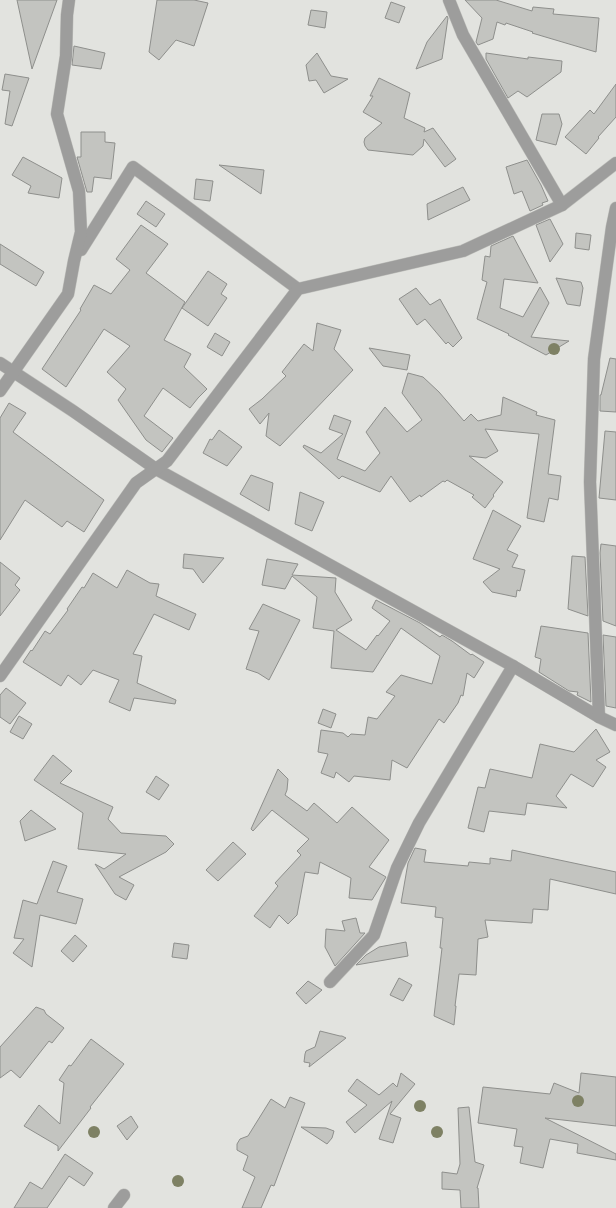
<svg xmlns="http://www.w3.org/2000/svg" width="616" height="1208" font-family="'Archivo Narrow',sans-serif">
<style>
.building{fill:#c3c4c0;stroke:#8e8f8c}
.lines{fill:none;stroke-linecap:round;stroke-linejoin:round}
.minor-casing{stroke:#c0c1bd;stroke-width:13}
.minor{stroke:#9d9d9c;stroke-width:12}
.tree{fill:#7e8164}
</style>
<rect width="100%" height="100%" fill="#e2e3df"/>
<!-- building -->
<g class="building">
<polygon points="17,0 57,0 32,69"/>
<polygon points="157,0 194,0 208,3 194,46 176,40 159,60 149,52"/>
<polygon points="465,0 496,0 532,11 533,7 554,9 553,14 599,18 596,52 532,33 533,32 506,23 505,25 497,22 493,39 478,45 476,42 482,18"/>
<polygon points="391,2 405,7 399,23 385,18"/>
<polygon points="311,10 327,12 325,28 308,25"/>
<polygon points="447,16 448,18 442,59 416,69 427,42"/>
<polygon points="74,46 105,53 101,69 72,65"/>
<polygon points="317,53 331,76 348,79 324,93 316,80 309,81 306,65"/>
<polygon points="486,53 528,59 528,57 562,61 561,72 527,97 518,91 508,98 486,59"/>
<polygon points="5,74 29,78 12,126 5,124 10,91 2,90"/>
<polygon points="379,78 410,93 404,118 425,128 424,132 433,128 456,159 445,167 424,139 423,146 413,155 368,150 365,146 364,142 365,138 382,123 363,112 373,96 370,96"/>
<polygon points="616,84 616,117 598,137 599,138 586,154 565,137 590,110 594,114"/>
<polygon points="542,114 559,114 562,124 556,145 536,140"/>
<polygon points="81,132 105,132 105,142 115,143 111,179 94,177 92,192 87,192 77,157 81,157"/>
<polygon points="23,157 62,178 59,198 28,193 31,186 12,175"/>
<polygon points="527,160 541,185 548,201 542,203 543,205 530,211 522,191 514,194 506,167"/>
<polygon points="219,165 264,170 261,194"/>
<polygon points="196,179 213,181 210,201 194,199"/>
<polygon points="463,187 470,200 428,220 427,204"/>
<polygon points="146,201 165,214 156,227 137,214"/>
<polygon points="550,219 563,244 550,262 536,225"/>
<polygon points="141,225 168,244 146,273 185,302 164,340 191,354 184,367 207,389 198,398 190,408 163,388 144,416 173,438 162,452 146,440 118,400 126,389 107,372 130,346 104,329 66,387 42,369 81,310 80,309 94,285 111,294 130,270 116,259"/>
<polygon points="576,233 591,235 589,250 575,248"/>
<polygon points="513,236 538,283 504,279 500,308 523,317 540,287 549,303 531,337 569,341 546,355 508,335 509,334 477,319 487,282 482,280 485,256 490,257 491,246"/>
<polygon points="0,244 44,272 36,286 0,264"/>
<polygon points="208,271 227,284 221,294 227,298 208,326 182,308"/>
<polygon points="556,278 581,282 583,288 580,306 567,304"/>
<polygon points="416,288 430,305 440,299 462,338 453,347 448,342 446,344 425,319 417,325 399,299"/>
<polygon points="317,323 341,330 334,349 353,370 280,446 266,436 269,413 260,424 249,409 262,399 286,376 282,372 304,344 313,351"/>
<polygon points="215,333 230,342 222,356 207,347"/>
<polygon points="369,348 410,355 407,370 383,366"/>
<polygon points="610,358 616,359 616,412 600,411 600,395 601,395"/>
<polygon points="408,373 423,377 439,392 464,421 471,414 478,421 501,415 503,397 537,412 536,415 555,420 548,474 561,476 558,500 549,498 544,522 527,518 539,434 485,429 498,451 486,458 469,456 503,482 493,495 494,496 485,508 472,497 474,495 447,480 445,482 443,481 421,497 420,495 410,502 391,476 380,492 342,476 339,479 303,447 304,445 321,453 343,434 329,429 334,415 351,421 337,459 365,471 380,453 366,432 385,407 407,432 422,420 402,393"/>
<polygon points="9,403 26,413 13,432 104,500 84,532 67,521 62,527 25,500 0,540 0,418"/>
<polygon points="219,430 242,447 227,466 203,453 210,439 212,440"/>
<polygon points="605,431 616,432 616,500 599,498"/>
<polygon points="251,475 273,483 269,511 240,494"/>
<polygon points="300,492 324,502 312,531 295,524"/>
<polygon points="493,510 521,526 507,550 518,555 512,567 525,570 520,591 517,590 516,597 492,592 483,582 500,569 473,559"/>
<polygon points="601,544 616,546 616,626 603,621 600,553"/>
<polygon points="184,554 224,558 203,583 193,569 183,568"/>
<polygon points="572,556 585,557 588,616 568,609"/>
<polygon points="267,559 298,564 292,575 336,578 335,592 352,620 336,630 366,650 377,635 378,636 390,621 372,608 376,600 420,623 440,637 442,635 452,641 471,655 472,654 484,662 474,678 467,673 463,696 461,695 458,703 444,723 439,719 407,768 392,760 390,780 354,776 349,782 336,772 334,778 321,773 328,754 318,752 321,730 343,733 348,737 351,734 365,735 368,717 377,719 395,696 386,692 401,675 432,684 440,656 401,628 373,672 331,668 334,631 313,628 317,597 292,576 285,589 262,585"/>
<polygon points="0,562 20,578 15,585 20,590 0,616"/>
<polygon points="127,570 150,583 159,584 156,596 196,614 189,630 154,614 133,654 142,656 137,683 176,700 175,704 134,698 130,711 109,702 119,680 93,670 81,685 68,675 61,686 23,662 31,650 32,651 45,631 50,634 68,610 67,609 82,587 84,588 93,573 117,588"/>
<polygon points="263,604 300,620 269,680 258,673 246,669 259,631 249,629"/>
<polygon points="541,626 588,633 591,702 577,695 578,692 569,691 539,672 541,659 535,657"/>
<polygon points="603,635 616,637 616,708 606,706"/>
<polygon points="6,688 26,703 10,724 0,717 0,695"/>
<polygon points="323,709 336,714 331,728 318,723"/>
<polygon points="19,716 32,724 23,739 10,732"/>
<polygon points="596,729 610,752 596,760 606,767 593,787 571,774 556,796 567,808 527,803 525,815 489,811 484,832 468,828 478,787 485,788 490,769 532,778 540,744 574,752"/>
<polygon points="53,755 72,771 60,783 113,807 108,819 121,833 166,836 174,844 166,852 119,877 134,885 126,900 115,894 95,864 104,869 126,854 78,849 83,813 34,780"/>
<polygon points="278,769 288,779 287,790 285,795 307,811 314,803 337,823 352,807 389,840 369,867 386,877 372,900 349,898 351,878 320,862 318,874 305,872 297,915 288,924 279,915 270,928 254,916 278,886 275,883 301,855 297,851 309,839 272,810 253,831 251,829"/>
<polygon points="156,776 169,785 159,800 146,792"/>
<polygon points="31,810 56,829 25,841 20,821"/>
<polygon points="233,842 246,854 218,881 206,870"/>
<polygon points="415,848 426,850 424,862 468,866 469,862 490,864 490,858 511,861 512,850 616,872 616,894 550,879 548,910 533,909 532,923 485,920 488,937 478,939 476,975 459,974 455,1006 456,1006 454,1025 434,1016 442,948 440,948 443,918 435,917 436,907 401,903 408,863"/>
<polygon points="53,861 67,866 57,892 83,899 76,924 40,915 32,967 13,953 24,939 14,938 23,900 37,904"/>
<polygon points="356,918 360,933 365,933 335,966 325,947 326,929 345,931 342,921"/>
<polygon points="75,935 87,946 73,962 61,951"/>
<polygon points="406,942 408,956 356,965 366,955 379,947"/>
<polygon points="174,943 189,945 187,959 172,957"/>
<polygon points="399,978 412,985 403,1001 390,995"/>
<polygon points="308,981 322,990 306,1004 296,993"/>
<polygon points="36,1007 44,1010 46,1014 64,1028 52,1043 49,1041 20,1078 11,1070 0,1078 0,1047"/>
<polygon points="320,1031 340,1036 342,1036 346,1038 309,1067 310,1063 304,1062 305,1054 306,1051 315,1047"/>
<polygon points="91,1039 124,1064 90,1107 91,1108 58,1151 58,1146 24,1126 39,1105 60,1124 64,1083 59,1080 69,1065 71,1066"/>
<polygon points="401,1073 415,1084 390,1114 401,1118 393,1143 379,1139 392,1101 355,1133 346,1122 367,1105 348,1091 357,1079 379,1095 393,1083 397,1087"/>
<polygon points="581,1073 616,1077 616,1126 545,1118 616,1154 616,1160 577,1153 578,1144 550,1139 543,1168 520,1163 523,1147 514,1146 517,1129 478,1123 483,1087 550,1094 554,1083 579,1093"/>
<polygon points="290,1097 305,1103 274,1186 271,1185 261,1208 242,1208 255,1177 243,1170 248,1156 237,1150 237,1144 240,1139 248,1136 271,1099 285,1108"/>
<polygon points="469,1107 475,1162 484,1165 477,1188 478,1188 479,1208 461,1208 460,1190 442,1189 442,1172 457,1174 460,1164 458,1108"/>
<polygon points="131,1116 138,1127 127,1140 117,1126"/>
<polygon points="301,1127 326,1128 334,1131 332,1138 327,1144"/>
<polygon points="65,1154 93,1173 84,1186 69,1176 47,1208 14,1208 30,1182 42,1189"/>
</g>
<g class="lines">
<!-- minor casing -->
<g class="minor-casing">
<g id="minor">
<polyline points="449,0 463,35 562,205"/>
<polyline points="81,250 133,167 298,289"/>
<polyline points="0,363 73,411 156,469 513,666 599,717 616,725"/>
<polyline points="0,391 68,294 74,261 81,232 79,191 57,114 66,56 67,15 69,0"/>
<polyline points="0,676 136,483 167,461 298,289 463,251 562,205 616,163"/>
<polyline points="599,717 590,482 594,359 612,227 616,208"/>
<polyline points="330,982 374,935 397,868 419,823 513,666"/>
<polyline points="114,1208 124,1195"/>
</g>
</g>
<!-- minor -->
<use href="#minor" class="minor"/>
</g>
<!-- trees -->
<g class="tree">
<circle cx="554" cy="349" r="6"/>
<circle cx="578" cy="1101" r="6"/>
<circle cx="420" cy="1106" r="6"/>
<circle cx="94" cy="1132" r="6"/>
<circle cx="437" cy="1132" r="6"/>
<circle cx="178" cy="1181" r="6"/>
</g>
</svg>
